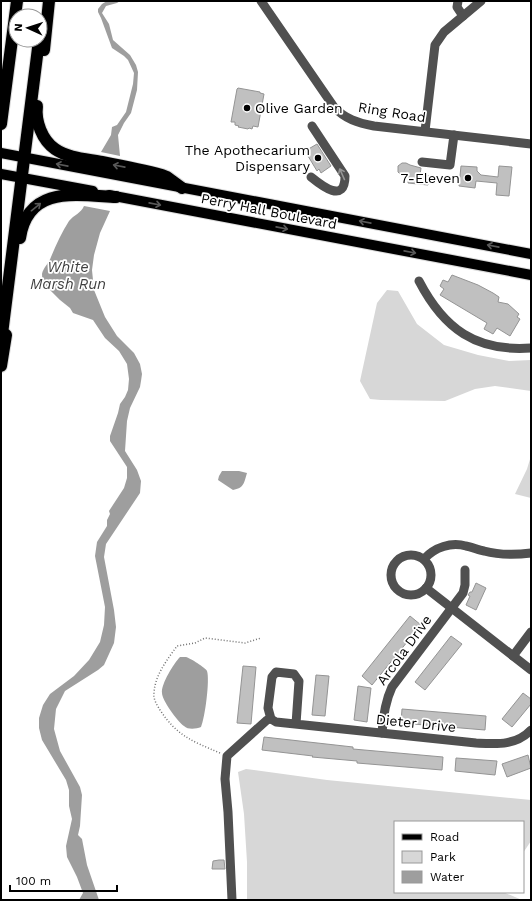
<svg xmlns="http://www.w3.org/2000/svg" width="532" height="901" font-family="'Work Sans',sans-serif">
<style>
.green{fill:#d7d7d7}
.water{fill:#9e9e9e}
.building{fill:#c0c0c0;stroke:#949494}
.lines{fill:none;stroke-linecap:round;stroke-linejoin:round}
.major-casing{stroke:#dbdbdb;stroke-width:12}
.highway-casing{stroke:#dbdbdb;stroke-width:14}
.path{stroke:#727272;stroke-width:1.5;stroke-dasharray:1 2;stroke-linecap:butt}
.minor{stroke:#505050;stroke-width:9}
.major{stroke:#000;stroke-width:10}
.highway{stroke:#000;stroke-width:12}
.oneway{stroke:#595959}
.oneway2{stroke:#969696}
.poi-dot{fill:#000;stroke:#fff;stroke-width:1.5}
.labels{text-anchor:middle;stroke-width:3.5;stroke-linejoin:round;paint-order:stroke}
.poi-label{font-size:14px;fill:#000;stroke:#fff;text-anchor:end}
.street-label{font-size:14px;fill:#000;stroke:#fff}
.water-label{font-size:15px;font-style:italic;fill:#3f3f3f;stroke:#fff}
</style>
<rect width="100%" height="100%" fill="#fff"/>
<!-- green -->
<g class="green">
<polygon points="387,290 398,291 417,324 444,345 478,355 509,361 531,360 531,391 495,386 475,389 445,401 381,400 370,399 360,381 377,303"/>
<polygon points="531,456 531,498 515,494 527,469"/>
<polygon points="246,769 327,780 531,800 531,841 523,853 523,822 395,822 395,892 503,892 522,900 247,900 247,862 244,814 238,772"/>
</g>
<!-- water -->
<g class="water">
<polygon points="107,1 120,1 117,3 106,6 102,13 109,24 113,40 130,55 136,65 138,72 137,90 131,113 124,123 118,135 120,156 101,152 111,135 112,127 117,125 126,112 133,84 134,73 128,60 124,56 112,48 101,18 98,12 98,9 102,4"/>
<path d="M84,206L110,211L100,233L94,255L92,270L94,290L105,317L117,336L134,353L140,364L142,374L141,381L140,387L130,408L127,421L125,451L137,470L141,481L140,493L106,544L104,557L114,610L116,627L114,643L104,665L98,670L65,691L56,709L54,729L60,751L80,787L82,795L80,826L78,835L82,839L87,865L99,900H79L83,893L77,877L67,857L66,846L72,819L69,806V790L66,780L42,740L39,728V718L43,705L50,694L74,676L89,660L100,642L104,625L105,607L95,556L97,542L107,526V520L110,514L109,511L124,488L127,478V467L110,441V436L118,413L120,404L125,397L128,390L129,379L127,364L119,351L105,338L93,320L73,313L70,308L60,300L50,290L44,286C43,282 42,278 42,274C43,268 49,263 51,257C56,245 62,232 69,221C74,215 81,213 84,206Z"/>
<path d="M222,471H239L247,473C244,483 244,488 233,490L218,480L219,476Z"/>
<path d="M180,657C182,657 184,657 186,657C190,658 206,668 207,671C210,680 205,718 201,727C196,729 188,730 184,726C177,721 162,700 162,693C161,684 174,663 180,657Z"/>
</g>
<!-- building -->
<g class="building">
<polygon points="238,88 260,92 260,93 264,94 258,127 253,126 252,129 249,128 248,129 238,127 239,126 235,125 235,122 231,122 237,89"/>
<polygon points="317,144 331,166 321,173 319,169 317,171 305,151"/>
<polygon points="402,163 406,163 410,165 421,168 420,175 429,176 428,185 408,183 409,176 401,175 398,172 398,166"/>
<polygon points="461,166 477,167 477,171 481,175 498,177 499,166 512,167 509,196 496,195 497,183 476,181 475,188 459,186"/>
<polygon points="452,275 478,285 493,293 499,297 498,302 508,304 519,314 517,317 520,319 510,336 497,328 493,334 484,329 487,323 440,295 444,289 440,286 443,280 448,282"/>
<polygon points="476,583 486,588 476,610 466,605 470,596 468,595 470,592 472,592"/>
<polygon points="410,616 421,625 372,685 362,676"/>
<polygon points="451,636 462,644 425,690 415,682"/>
<polygon points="243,666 256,667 251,724 237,723"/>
<polygon points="316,675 329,676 325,716 312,715"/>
<polygon points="358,686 371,688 367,722 354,720"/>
<polygon points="523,693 531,699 531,704 512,727 502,719"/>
<polygon points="402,709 486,716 485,730 401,723"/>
<polygon points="264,737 353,747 353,749 443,757 442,770 357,763 357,761 312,757 313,756 262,750"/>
<polygon points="528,755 531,768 507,777 502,764"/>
<polygon points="456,758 497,761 495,775 455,771"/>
<polygon points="219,860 224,860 225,869 212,869 213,861"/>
</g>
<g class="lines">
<!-- major casing -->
<g class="major-casing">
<g id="major">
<polyline points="1,153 531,254"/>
<polyline points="1,174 93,191"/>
<polyline points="109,195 531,275"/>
</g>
</g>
<!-- highway casing -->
<g class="highway-casing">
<g id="highway">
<polyline points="44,50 49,1"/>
<path d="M37,106C35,121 42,140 55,149C68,158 87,159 102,162C122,166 142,170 162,175L167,177L182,188"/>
<polyline points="1,124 17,1"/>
<path d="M20,238C28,185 77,195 116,197"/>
<polyline points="1,342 39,40"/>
<polyline points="1,366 6,335"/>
</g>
</g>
<!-- path -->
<path class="path" d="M220,753C192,741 177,736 160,710C157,705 153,699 154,693C155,675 167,660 177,646L195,643L205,638L245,643L261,638"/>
<!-- minor -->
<g class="minor">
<path d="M261,1L334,107C345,119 358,123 374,126L531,144"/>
<polyline points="458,1 457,7 463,16"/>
<polyline points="425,131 435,45 444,32 481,1"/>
<polyline points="422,162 450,165 454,135"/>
<path d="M311,177C322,186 345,204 345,176L312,126"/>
<path d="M419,281C444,329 476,352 531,348"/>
<circle cx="411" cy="575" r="20"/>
<path d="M424,559C435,547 451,542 466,546C472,547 478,550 484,551C499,555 516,555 531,553"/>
<polyline points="426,588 531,670"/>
<polyline points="513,656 531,632"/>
<path d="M296,724L299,681L294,674L276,672L272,677L268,708L271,719L276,722L476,743C496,744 516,746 531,730"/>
<path d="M382,733C383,717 385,702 392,687L463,593L465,585V570"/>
<polyline points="232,900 228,812 225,779 227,756 267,720 271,719"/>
</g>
<!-- major -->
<use href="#major" class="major"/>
<!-- highway -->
<use href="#highway" class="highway"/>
</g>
<!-- one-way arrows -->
<defs><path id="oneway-shaft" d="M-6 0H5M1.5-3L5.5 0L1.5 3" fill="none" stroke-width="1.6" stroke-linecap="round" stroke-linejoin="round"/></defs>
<g class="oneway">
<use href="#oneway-shaft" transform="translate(62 165) rotate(-169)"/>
<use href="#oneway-shaft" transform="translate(119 166) rotate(-169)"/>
<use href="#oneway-shaft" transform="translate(155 204) rotate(11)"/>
<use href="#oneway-shaft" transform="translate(36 207) rotate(-39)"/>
<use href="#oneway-shaft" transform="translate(365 222) rotate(-169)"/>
<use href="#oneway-shaft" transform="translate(282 228) rotate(11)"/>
<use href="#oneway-shaft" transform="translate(493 246) rotate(-169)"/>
<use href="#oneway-shaft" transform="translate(410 252) rotate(11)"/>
</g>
<use class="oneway2" href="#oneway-shaft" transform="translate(342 174) rotate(-114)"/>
<!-- markers -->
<g class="poi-dot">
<circle cx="247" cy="108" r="4"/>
<circle cx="318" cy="158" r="4"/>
<circle cx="468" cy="178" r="4"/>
</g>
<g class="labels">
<!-- poi labels -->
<g class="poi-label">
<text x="255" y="113" text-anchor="start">Olive Garden</text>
<text x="310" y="155">The Apothecarium<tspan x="310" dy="16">Dispensary</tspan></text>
<text x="460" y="183">7-Eleven</text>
</g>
<!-- street labels -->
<g class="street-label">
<text transform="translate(392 112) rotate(9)" y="5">Ring Road</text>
<text transform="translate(269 211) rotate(11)" y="5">Perry Hall Boulevard</text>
<text transform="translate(404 650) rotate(-54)" y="5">Arcola Drive</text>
<text transform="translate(416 723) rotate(6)" y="5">Dieter Drive</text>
</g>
<!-- water labels -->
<g class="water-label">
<text x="68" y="272">White<tspan x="68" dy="17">Marsh Run</tspan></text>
</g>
</g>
<!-- border -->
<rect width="532" height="901" fill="none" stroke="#000000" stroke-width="4"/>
<!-- legend -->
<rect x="394" y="821" width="130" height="72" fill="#ffffff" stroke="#999999"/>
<rect x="402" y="834" width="20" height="6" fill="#000000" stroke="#999999"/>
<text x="430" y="841" font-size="12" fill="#000000">Road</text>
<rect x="402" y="851" width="20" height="12" fill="#d7d7d7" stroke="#999999"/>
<text x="430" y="861" font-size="12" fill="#000000">Park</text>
<rect x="402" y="871" width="20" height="12" fill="#9e9e9e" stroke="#999999"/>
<text x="430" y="881" font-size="12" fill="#000000">Water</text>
<!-- north arrow -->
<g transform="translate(28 28) rotate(273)"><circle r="19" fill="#ffffff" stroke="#999999"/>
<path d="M0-3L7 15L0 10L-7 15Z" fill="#000000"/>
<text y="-6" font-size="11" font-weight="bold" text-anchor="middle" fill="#000000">N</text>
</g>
<!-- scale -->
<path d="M10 885v6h107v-6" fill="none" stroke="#000000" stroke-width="2"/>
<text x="16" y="885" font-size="12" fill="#000000" stroke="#ffffff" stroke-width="3" paint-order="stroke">100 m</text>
</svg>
